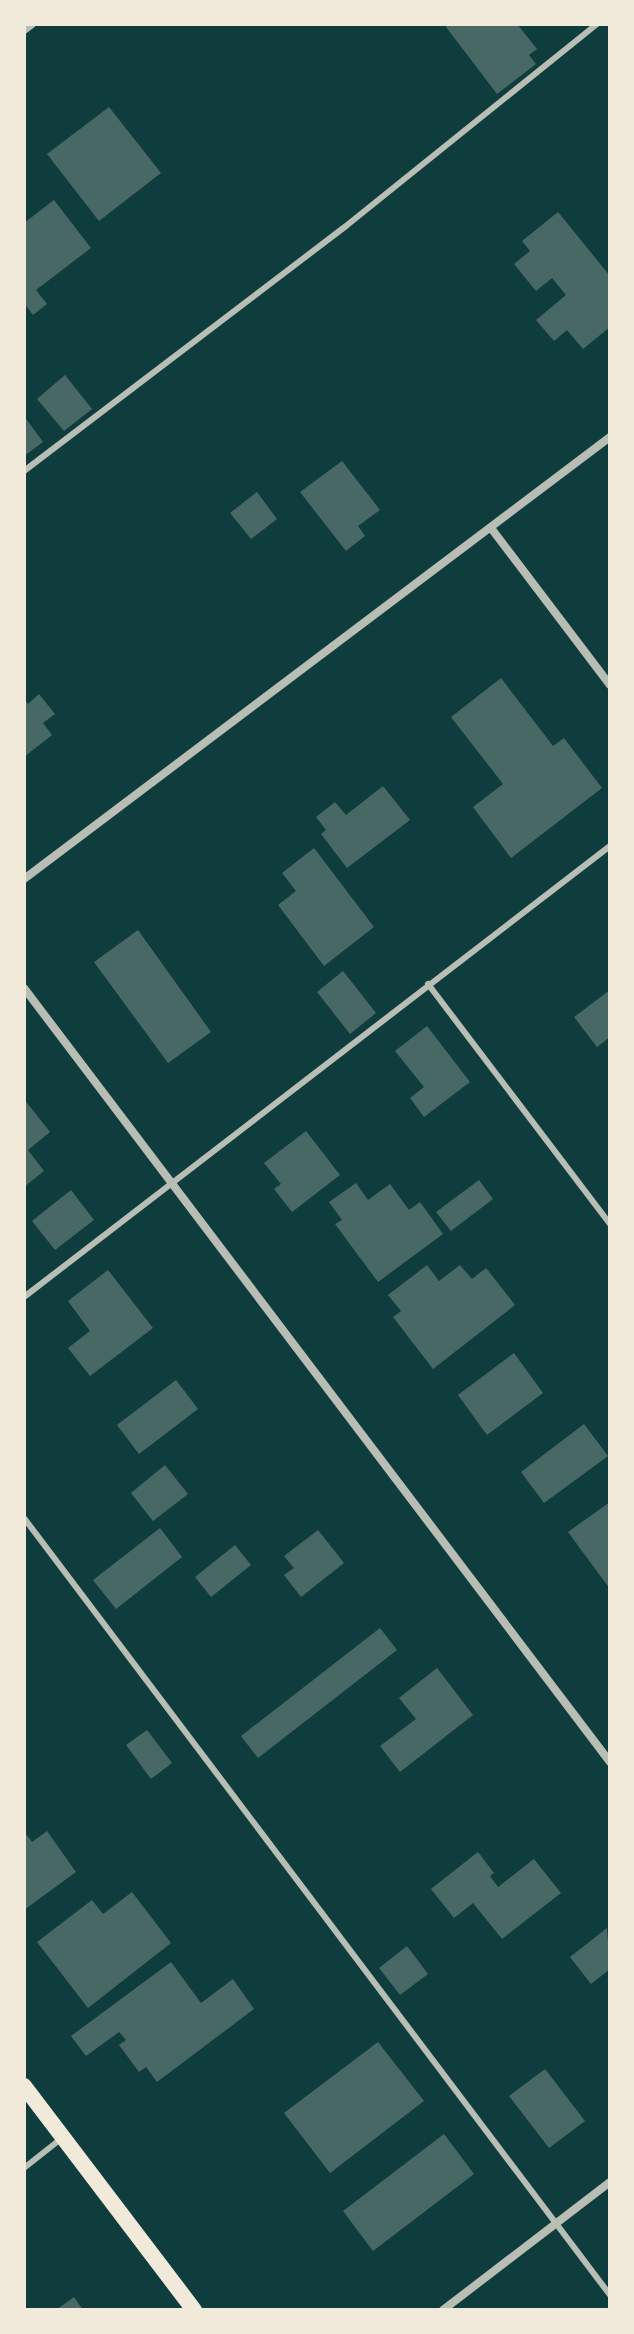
<svg xmlns="http://www.w3.org/2000/svg" width="634" height="2334" font-family="Manrope,sans-serif">
<style>
.building{fill:#486865}
.lines{fill:none;stroke-linecap:round;stroke-linejoin:round}
.service{stroke:#b8beb3;stroke-width:6}
.minor{stroke:#b8beb3;stroke-width:8}
.secondary{stroke:#f1e9da;stroke-width:16}
</style>
<rect width="100%" height="100%" fill="#0f3d3e"/>
<!-- building -->
<g class="building">
<polygon points="449,24 517,24 537,49 529,55 536,64 497,94 446,27"/>
<polygon points="109,107 161,173 99,221 47,154"/>
<polygon points="54,200 91,248 36,290 47,304 33,315 24,303 24,223"/>
<polygon points="558,212 610,276 610,327 583,349 567,330 554,341 536,320 566,295 552,278 536,291 514,264 530,251 522,241"/>
<polygon points="65,375 92,409 64,431 37,399"/>
<polygon points="24,416 43,442 24,456"/>
<polygon points="342,461 380,510 358,526 365,536 346,551 300,492"/>
<polygon points="257,492 277,519 251,539 230,513"/>
<polygon points="501,678 553,746 564,738 602,788 511,858 473,807 503,784 451,717"/>
<polygon points="39,694 55,714 43,723 52,735 24,757 24,699 28,704"/>
<polygon points="383,786 410,820 347,868 321,834 326,830 316,817 335,802 346,815"/>
<polygon points="314,848 374,927 324,966 278,905 296,891 282,873"/>
<polygon points="138,930 211,1032 168,1063 94,962"/>
<polygon points="343,971 376,1013 350,1034 317,992"/>
<polygon points="610,990 610,1037 597,1047 574,1017"/>
<polygon points="427,1026 470,1082 424,1117 410,1098 424,1087 395,1051"/>
<polygon points="24,1099 50,1132 28,1150 44,1171 24,1187"/>
<polygon points="306,1131 340,1175 292,1212 274,1189 281,1184 264,1163"/>
<polygon points="479,1180 493,1199 451,1231 436,1212"/>
<polygon points="356,1183 368,1200 390,1184 409,1210 420,1202 443,1234 378,1282 335,1224 342,1220 329,1202"/>
<polygon points="71,1190 94,1220 55,1250 32,1221"/>
<polygon points="427,1265 439,1281 460,1265 472,1279 486,1268 515,1305 433,1369 393,1317 401,1311 388,1295"/>
<polygon points="108,1270 153,1328 90,1376 68,1348 90,1331 68,1301"/>
<polygon points="514,1353 543,1393 487,1435 458,1395"/>
<polygon points="176,1380 198,1409 139,1454 117,1425"/>
<polygon points="584,1424 608,1456 544,1503 521,1472"/>
<polygon points="165,1465 188,1494 153,1521 131,1493"/>
<polygon points="610,1502 610,1589 568,1532"/>
<polygon points="160,1528 182,1557 116,1609 93,1580"/>
<polygon points="318,1530 344,1563 301,1597 284,1575 294,1568 284,1556"/>
<polygon points="235,1545 251,1565 211,1597 195,1577"/>
<polygon points="380,1628 397,1650 258,1758 241,1736"/>
<polygon points="437,1668 473,1715 400,1772 380,1746 416,1719 399,1698"/>
<polygon points="147,1730 172,1763 151,1779 126,1745"/>
<polygon points="24,1831 32,1842 47,1831 76,1872 24,1910"/>
<polygon points="478,1852 494,1873 490,1876 498,1887 534,1859 561,1893 502,1939 473,1903 454,1918 431,1889"/>
<polygon points="132,1892 171,1943 88,2008 37,1942 92,1900 103,1914"/>
<polygon points="607,1928 610,1969 591,1984 570,1957"/>
<polygon points="407,1946 428,1974 400,1995 379,1968"/>
<polygon points="171,1962 201,2003 233,1979 254,2009 157,2082 146,2067 139,2072 119,2045 126,2040 119,2032 86,2056 71,2036"/>
<polygon points="378,2042 424,2101 330,2173 284,2113"/>
<polygon points="545,2069 585,2121 549,2148 509,2096"/>
<polygon points="444,2134 474,2174 373,2251 343,2211"/>
<polygon points="74,2297 83,2310 56,2310"/>
</g>
<g class="lines">
<!-- service -->
<g class="service">
<polyline points="24,471 346,226 597,24"/>
<polyline points="428,984 610,1224"/>
<polyline points="24,1297 610,846"/>
<polyline points="24,1518 610,2295"/>
<polyline points="24,2168 62,2138"/>
</g>
<!-- minor -->
<g class="minor">
<polyline points="24,30 32,24"/>
<polyline points="491,528 610,685"/>
<polyline points="24,879 610,437"/>
<polyline points="24,988 610,1762"/>
<polyline points="443,2310 610,2182"/>
</g>
<!-- secondary -->
<polyline class="secondary" points="24,2086 194,2310"/>
</g>
<!-- border -->
<rect width="634" height="2334" fill="none" stroke="#f1e9da" stroke-width="52"/>
</svg>
